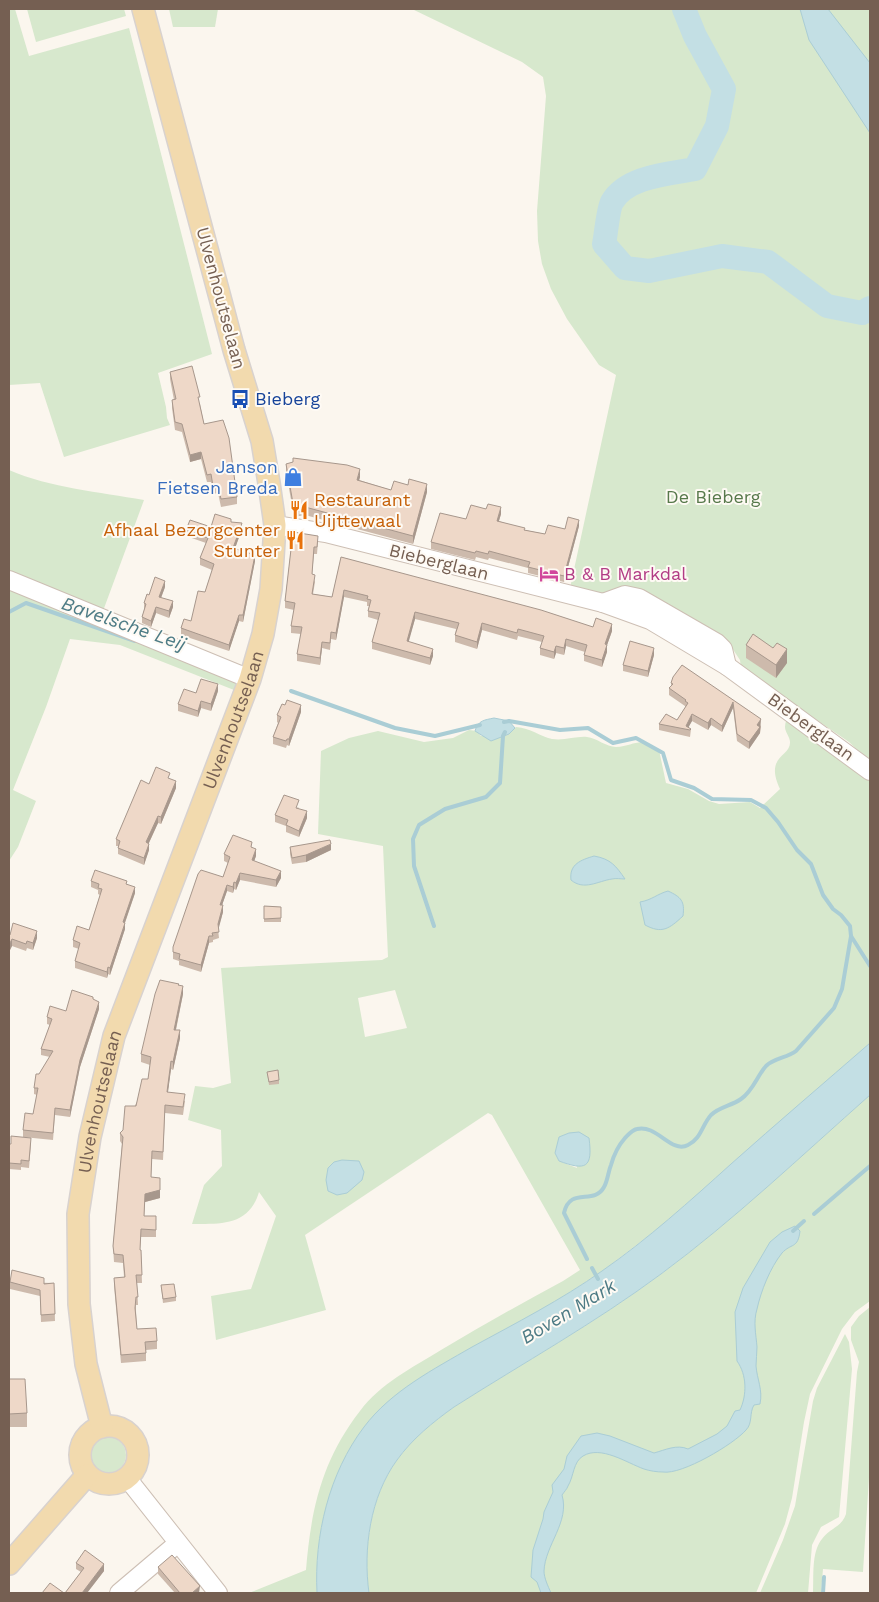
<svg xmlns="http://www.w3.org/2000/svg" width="879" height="1602" font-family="'Work Sans',sans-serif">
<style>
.green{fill:#d7e8cd;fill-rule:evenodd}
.water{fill:#c3dfe4;stroke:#aacdd5}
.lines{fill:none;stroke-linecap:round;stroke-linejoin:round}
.stream{stroke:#aacdd5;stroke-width:4}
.river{stroke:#c3dfe4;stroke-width:24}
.minor-casing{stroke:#cdbfb4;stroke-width:20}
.major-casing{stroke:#d8d2cf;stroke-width:24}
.minor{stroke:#fff;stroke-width:18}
.major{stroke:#f2daae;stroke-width:21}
.wall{fill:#cdbaac}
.shaded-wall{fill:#a7978c}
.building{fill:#eed8c8;stroke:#a7978c}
.labels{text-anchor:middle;stroke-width:4;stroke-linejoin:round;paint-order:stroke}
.street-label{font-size:18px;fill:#755f52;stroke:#fefaf4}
.transit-label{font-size:18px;fill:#164399;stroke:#fefaf4;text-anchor:start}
.shop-label{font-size:18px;fill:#366cbe;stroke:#fefaf4;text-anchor:end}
.park-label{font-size:18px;fill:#57794b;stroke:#fefaf4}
.food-label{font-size:18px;fill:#c56008;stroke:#fefaf4;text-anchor:start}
.hotel-label{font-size:18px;fill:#b23c85;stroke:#fefaf4;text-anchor:start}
.water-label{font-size:19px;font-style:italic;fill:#4d7b85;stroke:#fefaf4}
</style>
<rect width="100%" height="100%" fill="#fbf6ee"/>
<!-- green -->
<g class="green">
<polygon points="9,9 15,9 29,56 129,28 212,354 158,373 166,407 167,418 170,425 64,457 40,383 9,385"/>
<polygon points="27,9 124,9 126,16 36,42"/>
<polygon points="169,9 218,9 215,27 173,27"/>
<polygon points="412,9 870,9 870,762 849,742 741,668 740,660 732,648 611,600 570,588 616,375 599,365 567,319 551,289 542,264 538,241 537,211 546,96 543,77 522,62"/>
<path d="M9,470C51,488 99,492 144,500L103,611L9,574Z"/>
<polygon points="9,588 238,680 234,690 120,645 70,639 46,707 13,790 36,801 18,847 9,861"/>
<path d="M788,715L870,779V1043L660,1227L604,1270L365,1426C331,1475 314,1533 317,1593H249L306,1570C311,1509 322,1460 360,1411C380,1384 413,1367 441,1350C481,1326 522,1303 563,1281L580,1270L492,1115L488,1113L305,1235L326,1310L216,1340L211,1296L251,1289L276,1216L259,1192C249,1226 221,1224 192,1224L204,1185L222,1166L221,1130L188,1120L195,1086L213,1088L231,1083L221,968L382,960L388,957L383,846L318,834L321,751L349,738L378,731L424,742L453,738L469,730L477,731L481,736L509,734L516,727C531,728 539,736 552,739C564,741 576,736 587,737C597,738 606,747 616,747C635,746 640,735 659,750L666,783L688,789L709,801L719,804L750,802L760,808L780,789C764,755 791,757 790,742C790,737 785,732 785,727C785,723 787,718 788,715ZM395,990L407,1028L365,1037L358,998ZM569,1133L577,1168L559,1161L555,1153L560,1137Z"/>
<path d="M870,1095V1301L855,1312L842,1329L810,1394L804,1422L792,1498L785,1524L756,1593H369C363,1549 370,1497 397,1460C412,1439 433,1422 454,1407C523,1363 595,1323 661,1274C734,1220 801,1156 870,1095Z"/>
<path d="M870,1307V1462L863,1572L823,1569L821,1593H813C814,1577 811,1552 822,1539C830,1528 842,1527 846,1514L857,1372L859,1362L851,1340V1327L859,1316Z"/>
<polygon points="845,1334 849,1342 852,1369 839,1517 821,1527 812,1545 808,1593 760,1593 783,1540 795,1506 813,1401 817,1388"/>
<circle cx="108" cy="1455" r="18"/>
</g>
<!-- water -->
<g class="water">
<polygon points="800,9 828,9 870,63 870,133 809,40"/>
<path d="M494,718L509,721L515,728L509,734L491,741L475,731C478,720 485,720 494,718Z"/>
<path d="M594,856C611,859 616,866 625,879C621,879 616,878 612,879C598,881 584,891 571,880C569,864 581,860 594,856Z"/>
<path d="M668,891C681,897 685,901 683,916C669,929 662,934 645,925L640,902C652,900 657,894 668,891Z"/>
<path d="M870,1043V1095C801,1156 734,1220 661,1274C595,1323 523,1363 454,1407C433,1422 412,1439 397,1460C370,1497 363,1549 369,1593H317C314,1536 329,1473 364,1427C391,1391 434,1369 472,1347C516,1323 561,1300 602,1271C648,1239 690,1201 731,1164C777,1123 824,1083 870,1043Z"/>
<path d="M579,1132L589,1138C593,1168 586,1171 559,1161L555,1153L559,1137L569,1133Z"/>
<polygon points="342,1160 359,1161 364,1172 362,1180 347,1193 337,1195 328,1191 326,1180 328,1168 334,1162"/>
<path d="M795,1226L800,1231C798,1249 791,1243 782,1253C770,1268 761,1291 757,1309C753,1322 756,1334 757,1347C757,1353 756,1360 756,1366C757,1379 763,1390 760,1404L754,1405C749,1413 753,1423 746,1430C734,1444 682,1475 663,1472C657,1472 650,1471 644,1469C627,1463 601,1445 583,1456C573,1462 574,1476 568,1486C567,1489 564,1492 562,1495C570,1522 545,1545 544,1571C544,1578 548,1586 551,1593H541L537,1582L531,1577L533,1550L543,1519L544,1512L553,1492L552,1485L564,1469L567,1456L581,1436L597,1433L610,1436L654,1453C665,1450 677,1444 688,1449L717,1434L727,1426L735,1411L740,1410C747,1395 747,1375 737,1361L735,1312L743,1288L770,1242L782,1232Z"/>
</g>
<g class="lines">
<!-- stream -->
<g class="stream">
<polyline points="9,612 26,603 135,641"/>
<polyline points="291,691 395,728 435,736 480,725"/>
<polyline points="504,722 509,721 560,730 588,728 613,743 636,738 663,753 671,780 694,788 712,799 751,800 766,808 778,822 797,850 811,864 823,895 833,909 841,915 850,926 851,936 870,966"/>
<polyline points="434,926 414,866 413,839 419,825 445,809 486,797 500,783 503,736 505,732"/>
<polyline points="814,1214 870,1166"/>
<polyline points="793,1231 804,1221"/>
<path d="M587,1259L564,1213C570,1186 594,1206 604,1187C608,1180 608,1172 611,1165C614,1154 618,1146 625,1138C628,1135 632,1130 637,1129C657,1124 671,1154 688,1145C701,1139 702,1125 711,1115C719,1107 731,1106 741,1099C753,1091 757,1076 766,1066C774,1058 787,1058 796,1051L834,1008L842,989L851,936"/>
<polyline points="592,1268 598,1279"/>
<polyline points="823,1593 824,1577"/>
</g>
<!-- river -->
<path class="river" d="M684,9L695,36L724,89L717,126L695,169C669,174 627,176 612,202C608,209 606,235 604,244L625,268L649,271L722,256L768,262L827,306L862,313L870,308"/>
<!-- minor casing -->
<g class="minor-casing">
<g id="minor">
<polyline points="275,525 326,533 603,603 650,620 727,666 870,771"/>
<polyline points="9,580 250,679"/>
<polyline points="603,603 625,595 639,598 717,643 723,649 727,666"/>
<polyline points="127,1478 218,1593"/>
<polyline points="119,1593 178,1543"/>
</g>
</g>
<!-- major casing -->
<g class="major-casing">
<g id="major">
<circle cx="109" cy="1455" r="29"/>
<path id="s1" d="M102,1427L86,1364L79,1304L78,1214L90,1137L114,1036L250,679L263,634L271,589L275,525L269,483L262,441L234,350L143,9"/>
<polyline points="9,1564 87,1475"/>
</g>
</g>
<!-- minor -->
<use href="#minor" class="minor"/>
<!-- major -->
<use href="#major" class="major"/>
</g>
<!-- wall -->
<g class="wall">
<polygon points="170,372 200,404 204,424 237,497 237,504 221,507 218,493 213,494 211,482 207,482 201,459 190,462 182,432 175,430 172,408 172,400 174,400 170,379"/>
<polygon points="286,464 360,477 359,480 391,490 427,492 413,544 305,515 294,517 286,471"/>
<polygon points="501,514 499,521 525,530 545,534 565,529 579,526 564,582 528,573 528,568 489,558 488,560 476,557 475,560 431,549 431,542 466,519"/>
<polygon points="231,522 242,529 235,548 255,561 243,622 239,621 229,651 181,635 181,628 191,621 205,592 212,570 200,565 200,558 206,543 186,536 186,530 211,527"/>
<polygon points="293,532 318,542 317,554 314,554 312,575 315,582 313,594 332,597 341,557 593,627 612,631 607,645 607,652 602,667 584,661 584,655 585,652 566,646 564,655 556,653 554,659 540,655 540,648 542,642 518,636 517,640 482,630 477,649 455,642 455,635 456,629 415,619 408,642 433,656 430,665 372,649 372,642 378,620 368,617 368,611 369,606 367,606 367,602 344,597 336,640 331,639 330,650 322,648 320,665 297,661 297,654 301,634 291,633 291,626 294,610 285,608 285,601"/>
<polygon points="165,587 161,598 173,607 169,618 156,613 151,627 142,623 142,617 144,610 144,603 149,595"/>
<polygon points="746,645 773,648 787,663 776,678 746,658"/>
<polygon points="654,655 648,677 623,671 623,665"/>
<polygon points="682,665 761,726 760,733 749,749 737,741 733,708 722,732 711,725 708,730 692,721 688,727 691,729 690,737 659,730 659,724 677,720 685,708 685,706 669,695 669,688 671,686 671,683"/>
<polygon points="218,691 211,711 201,708 198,717 178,711 178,704 196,693"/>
<polygon points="301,712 289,746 287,745 286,748 273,744 273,737 278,723 277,722 277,715"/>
<polygon points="170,779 176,788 161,824 158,823 149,843 149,850 144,865 118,854 118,846 116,846 116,839 149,784"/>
<polygon points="299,807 298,808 307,818 299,837 286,832 286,826 275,822 275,815"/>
<polygon points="252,847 256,856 254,861 281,878 276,887 240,880 236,890 234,889 233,893 227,891 222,905 223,912 218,929 219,938 213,940 213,942 209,943 201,972 179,965 179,961 173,959 173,947 223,877 228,863 224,861 224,854"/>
<polygon points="290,847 331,850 306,862 292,864 290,854"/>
<polygon points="91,881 127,884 135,893 125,923 125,929 110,975 108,974 107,978 75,968 75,961 79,949 73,947 73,940 89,930 100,895 98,894 98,890 91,887"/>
<polygon points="264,906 281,907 281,922 264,922"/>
<polygon points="9,934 37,938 33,950 27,948 26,951 12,946 9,952"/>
<polygon points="179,985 183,994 176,1030 180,1038 173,1070 171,1069 168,1092 185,1101 183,1115 165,1113 163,1160 152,1159 151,1177 160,1198 145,1202 144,1216 156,1216 156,1237 141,1237 140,1250 141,1250 142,1283 137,1283 138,1305 136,1305 136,1311 137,1329 157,1341 157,1349 146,1350 146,1361 121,1363 114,1286 114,1278 124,1277 123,1263 114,1262 113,1246 122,1144 120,1141 120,1133 123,1130 148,1079 150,1065 141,1062 141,1054"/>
<polygon points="93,999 99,1009 80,1067 70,1117 55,1115 53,1140 23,1137 23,1130 33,1114 37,1095 34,1094 34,1088 39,1074 50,1057 41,1055 41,1049 50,1025 47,1024 47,1017 66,1011"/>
<polygon points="267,1072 279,1080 279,1084 269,1085"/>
<polygon points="9,1144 31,1144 29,1168 21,1167 21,1170 9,1169 9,1182"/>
<polygon points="10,1282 54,1283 55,1321 41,1322 40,1296 10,1289"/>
<polygon points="161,1285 176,1297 176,1301 163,1303"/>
<polygon points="9,1379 27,1413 27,1427 9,1427"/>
<polygon points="76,1563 104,1571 87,1593 65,1593 81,1572 76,1569"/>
<polygon points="158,1567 200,1593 175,1593 158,1574"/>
</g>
<!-- shaded-wall -->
<g class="shaded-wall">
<polygon points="201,452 201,459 190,462 190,455"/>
<polygon points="360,469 360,477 357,488 357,480"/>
<polygon points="427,484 427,492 413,544 413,536"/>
<polygon points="501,507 501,514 497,527 497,521"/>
<polygon points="579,520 579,526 564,582 564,576"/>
<polygon points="242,523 242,529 233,554 233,548"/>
<polygon points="255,555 255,561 243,622 243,615"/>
<polygon points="165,581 165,587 159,603 159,597"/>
<polygon points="344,590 344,597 336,640 336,633"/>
<polygon points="173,601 173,607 169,618 169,611"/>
<polygon points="156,607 156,613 151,627 151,621"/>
<polygon points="415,612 415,619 407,648 407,641"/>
<polygon points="239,615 239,621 229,651 229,645"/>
<polygon points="482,623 482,630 477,649 477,642"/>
<polygon points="612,624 612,631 605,651 605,644"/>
<polygon points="566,639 566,646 564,655 564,648"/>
<polygon points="322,642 322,648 320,665 320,658"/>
<polygon points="607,645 607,652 602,667 602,660"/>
<polygon points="556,646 556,653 554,659 554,652"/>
<polygon points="654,648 654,655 648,677 648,671"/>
<polygon points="433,649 433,656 430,665 430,658"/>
<polygon points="787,649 787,663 776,678 776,665"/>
<polygon points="218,684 218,691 211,711 211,704"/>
<polygon points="201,701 201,708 198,717 198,711"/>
<polygon points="733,702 733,708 722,732 722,726"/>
<polygon points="301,705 301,712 289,746 289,739"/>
<polygon points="692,714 692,721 687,730 686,726"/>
<polygon points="711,718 711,725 708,730 708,723"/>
<polygon points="761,719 760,733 749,749 749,742 757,725"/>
<polygon points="176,781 176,788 161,824 161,817"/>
<polygon points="307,811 307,818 299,837 299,831"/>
<polygon points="158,816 158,823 146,849 146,842"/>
<polygon points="149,844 149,850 144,865 144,858"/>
<polygon points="331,844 331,850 306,862 306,855"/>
<polygon points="256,849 256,856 252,867 252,860"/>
<polygon points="281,871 281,878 276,887 276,880"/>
<polygon points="240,873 240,880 236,890 236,883"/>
<polygon points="234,882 234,889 233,893 233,887"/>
<polygon points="227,885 227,891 220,911 220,905"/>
<polygon points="135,887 135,893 123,928 123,922"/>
<polygon points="223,905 223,912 218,931 218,924"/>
<polygon points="125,923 125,929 110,975 110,968"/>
<polygon points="37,931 37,938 33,950 33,943"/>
<polygon points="209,936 209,943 201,972 201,965"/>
<polygon points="12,939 12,946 9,952 9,945"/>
<polygon points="108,967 108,974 107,978 107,972"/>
<polygon points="183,986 183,994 174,1038 174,1030"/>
<polygon points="99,1002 99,1009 80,1067 70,1117 70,1110 80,1060"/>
<polygon points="180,1030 180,1038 173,1070 173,1062"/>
<polygon points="171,1061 171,1069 167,1099 167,1092"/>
<polygon points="160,1178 160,1198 145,1202 144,1224 145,1194"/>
<polygon points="104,1564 104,1571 87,1593 82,1593"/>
<polygon points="200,1586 199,1593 192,1593"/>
</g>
<!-- building -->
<g class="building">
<polygon points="192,366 200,397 198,397 204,424 223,420 229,438 237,497 221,499 218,485 213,486 211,474 207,475 201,452 190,455 182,424 175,422 172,400 176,399 170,372"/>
<polygon points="293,458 347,465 360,469 357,480 391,490 394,481 408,485 409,479 427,484 413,536 305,507 294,509 286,464 293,462"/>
<polygon points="488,504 501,507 497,521 525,528 524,530 545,534 548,525 565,529 568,517 579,520 564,576 528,567 530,562 489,551 488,554 476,551 475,553 431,542 440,513 466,519 471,505 486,509"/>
<polygon points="215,514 231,519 231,522 242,523 233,548 255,555 243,615 239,615 229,645 181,628 184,619 191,621 198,591 205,592 214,564 200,558 208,538 186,530 190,520 211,527"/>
<polygon points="293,532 318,536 317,547 314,547 312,574 315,575 312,594 332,597 341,557 541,610 593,627 596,618 612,624 605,644 607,645 602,660 584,655 587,645 566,639 564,648 556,646 554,652 540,648 544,636 518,629 517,633 482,623 477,642 455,635 459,623 415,612 407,641 433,649 430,658 372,642 380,613 368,611 371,600 367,599 368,596 344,590 336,633 331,632 330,643 322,642 320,658 297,654 302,627 291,626 295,603 285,601"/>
<polygon points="155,577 165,581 159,597 173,601 169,611 156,607 151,621 142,617 146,604 144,603 147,594 149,595"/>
<polygon points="753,634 773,648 777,643 787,649 776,665 746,645"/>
<polygon points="630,641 654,648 648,671 623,665"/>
<polygon points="682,665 761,719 757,725 760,727 749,742 737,734 733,702 722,726 711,718 708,723 692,714 686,726 691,729 690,730 659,724 666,714 677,720 688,703 685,701 686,700 669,688 673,684 671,683 673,677"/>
<polygon points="201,679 218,684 211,704 201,701 198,711 178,704 184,689 196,693"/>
<polygon points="287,700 301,705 289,739 287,739 286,741 273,737 281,717 277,715 282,704 285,705"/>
<polygon points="156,767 170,773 168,778 176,781 161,817 158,816 146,842 149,844 144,858 118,848 120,841 116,839 141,780 149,784"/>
<polygon points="284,795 299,800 296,808 307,811 299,831 286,825 288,820 275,815"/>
<polygon points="233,835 252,842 251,847 256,849 252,860 281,871 276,880 240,873 236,883 234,882 233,887 227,885 220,905 223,905 218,924 219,932 212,933 213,936 209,936 201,965 179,959 180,954 173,952 173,947 198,874 201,870 223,877 230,857 224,854"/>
<polygon points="330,840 331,844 306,855 292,858 290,847"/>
<polygon points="95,870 127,881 126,884 135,887 123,922 125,923 110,968 108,967 107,972 75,961 80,943 73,940 77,926 89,930 102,889 98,888 99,884 91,881"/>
<polygon points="264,906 281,907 281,918 264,919"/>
<polygon points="13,923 37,931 33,943 27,941 26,944 12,939 9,945 9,934 10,935"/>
<polygon points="160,980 179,984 178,985 183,986 174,1030 180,1030 173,1062 171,1061 167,1092 185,1094 183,1107 165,1105 163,1152 152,1151 151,1177 160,1178 160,1190 145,1194 144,1216 156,1216 156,1230 141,1229 140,1250 141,1250 142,1275 136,1275 138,1297 136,1297 135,1308 137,1329 156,1328 157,1341 145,1342 146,1353 121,1355 114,1278 125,1277 123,1255 114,1254 113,1246 123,1137 120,1133 123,1130 125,1106 136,1106 142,1079 148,1079 151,1057 141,1054 155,994"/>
<polygon points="72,990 93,997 93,999 99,1002 80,1060 70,1110 55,1108 53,1133 23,1130 25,1113 33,1114 38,1088 34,1088 36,1074 39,1074 53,1051 41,1049 52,1019 47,1017 50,1006 66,1011"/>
<polygon points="278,1070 279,1080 269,1082 267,1072"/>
<polygon points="11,1136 31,1138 29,1161 21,1160 21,1164 9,1163 9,1144 11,1144"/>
<polygon points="12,1270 44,1278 44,1284 54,1283 55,1314 41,1315 40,1290 10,1282"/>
<polygon points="174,1284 176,1297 163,1299 161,1285"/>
<polygon points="9,1379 25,1379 27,1413 9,1414"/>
<polygon points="85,1550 104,1564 82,1593 65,1593 84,1568 76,1563"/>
<polygon points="172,1555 200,1586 192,1593 180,1593 158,1567"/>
<polygon points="50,1583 64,1593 42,1593"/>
</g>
<!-- icons -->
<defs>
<g id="bus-bare" transform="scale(1.5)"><path d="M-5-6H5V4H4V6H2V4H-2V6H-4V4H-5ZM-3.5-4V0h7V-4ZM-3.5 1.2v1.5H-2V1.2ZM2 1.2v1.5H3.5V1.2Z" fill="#1a4fb4" stroke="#fefaf4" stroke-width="2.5" paint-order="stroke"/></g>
<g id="shop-bare" transform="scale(1.5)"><path d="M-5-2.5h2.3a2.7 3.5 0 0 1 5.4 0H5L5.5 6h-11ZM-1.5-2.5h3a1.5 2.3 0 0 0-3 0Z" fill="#3f7fe0" stroke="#fefaf4" stroke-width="2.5" paint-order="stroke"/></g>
<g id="restaurant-bare" transform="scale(1.5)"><path d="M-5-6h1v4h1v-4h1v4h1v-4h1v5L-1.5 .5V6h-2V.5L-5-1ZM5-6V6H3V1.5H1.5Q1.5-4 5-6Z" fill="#e8710a" stroke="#fefaf4" stroke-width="2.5" paint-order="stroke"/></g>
<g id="hotel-bare" transform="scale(1.5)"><path d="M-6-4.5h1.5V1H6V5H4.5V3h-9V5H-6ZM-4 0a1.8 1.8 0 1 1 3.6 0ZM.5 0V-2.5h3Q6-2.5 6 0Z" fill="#d1479c" stroke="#fefaf4" stroke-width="2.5" paint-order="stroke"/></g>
</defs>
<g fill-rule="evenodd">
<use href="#bus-bare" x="240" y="399"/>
<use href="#shop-bare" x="293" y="477"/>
<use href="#restaurant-bare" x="299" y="510"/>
<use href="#restaurant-bare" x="295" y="540"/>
<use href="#hotel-bare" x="549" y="574"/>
</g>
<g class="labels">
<!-- street labels -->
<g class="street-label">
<text transform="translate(221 298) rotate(75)" y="6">Ulvenhoutselaan</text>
<text transform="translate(439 562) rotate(14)" y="6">Bieberglaan</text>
<text dy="6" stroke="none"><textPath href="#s1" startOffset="735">Ulvenhoutselaan</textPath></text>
<text transform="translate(811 727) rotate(36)" y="6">Bieberglaan</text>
<text dy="6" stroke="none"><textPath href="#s1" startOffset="330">Ulvenhoutselaan</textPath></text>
</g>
<!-- transit labels -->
<g class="transit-label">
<text x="255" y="405">Bieberg</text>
</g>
<!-- shop labels -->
<g class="shop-label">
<text x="278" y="473">Janson<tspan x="278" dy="21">Fietsen Breda</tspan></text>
</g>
<!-- park labels -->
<g class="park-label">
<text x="713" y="503">De Bieberg</text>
</g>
<!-- food labels -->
<g class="food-label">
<text x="314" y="506">Restaurant<tspan x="314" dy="21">Uijttewaal</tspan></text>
<text x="280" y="536" text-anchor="end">Afhaal Bezorgcenter<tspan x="280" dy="21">Stunter</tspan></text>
</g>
<!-- hotel labels -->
<g class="hotel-label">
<text x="564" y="580">B &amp; B Markdal</text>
</g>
<!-- water labels -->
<g class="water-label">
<text transform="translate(124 623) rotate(19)" y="7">Bavelsche Leij</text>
<text transform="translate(568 1311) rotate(-31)" y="7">Boven Mark</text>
</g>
</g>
<!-- border -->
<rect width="879" height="1602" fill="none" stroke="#755f52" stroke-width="20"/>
</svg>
